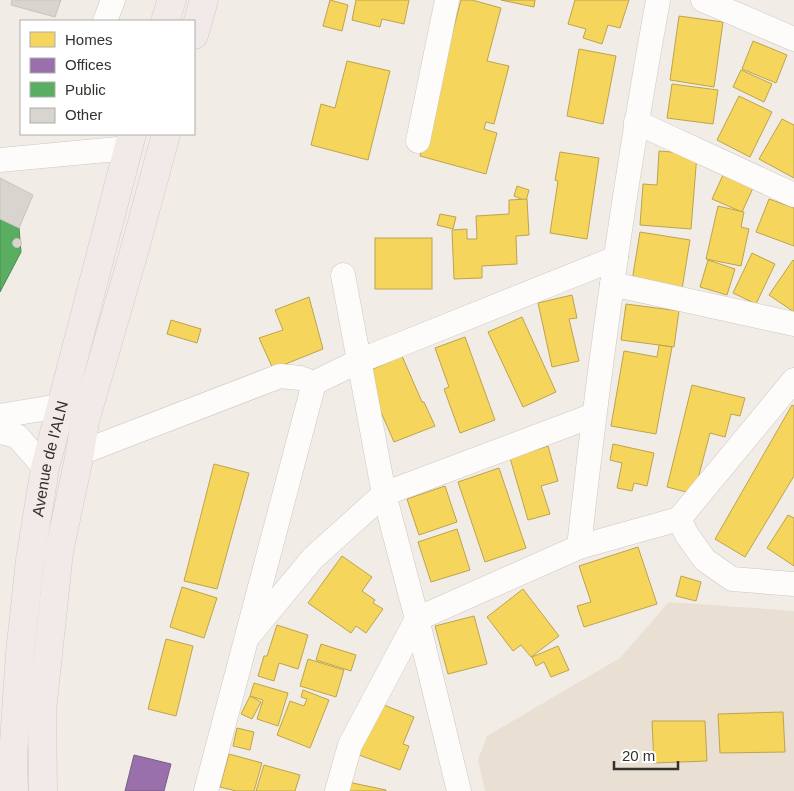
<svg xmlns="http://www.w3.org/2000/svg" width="794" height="791" font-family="Arial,sans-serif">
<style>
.built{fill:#eadfd3}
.homes{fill:#f6d55c;stroke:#bca44e}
.offices{fill:#9970ab;stroke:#7b5d85}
.public{fill:#5aae61;stroke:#4f8851}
.building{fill:#d8d4cf;stroke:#c7c3be}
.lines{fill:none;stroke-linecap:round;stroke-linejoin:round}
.street-casing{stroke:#cbc7c2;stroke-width:25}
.primary-casing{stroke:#cecbc8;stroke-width:29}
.street{stroke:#fdfcfb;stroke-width:24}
.primary{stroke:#f2eae8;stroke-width:28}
.labels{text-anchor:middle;stroke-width:5;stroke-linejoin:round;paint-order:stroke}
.street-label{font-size:16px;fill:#35312d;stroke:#fff}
</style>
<rect width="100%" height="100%" fill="#f2ece6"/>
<!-- built -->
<polygon class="built" points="669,602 794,611 794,791 485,791 478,760 487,736 620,658"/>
<!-- homes -->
<g class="homes">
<polygon points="330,0 348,5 342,31 323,26"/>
<polygon points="356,0 409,0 404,24 382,19 380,27 352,20"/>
<polygon points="461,0 472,0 501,8 487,61 509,66 494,124 486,122 484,129 497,133 486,174 420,156"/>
<polygon points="501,0 535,0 534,7"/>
<polygon points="575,0 629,0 620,28 608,25 602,44 583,38 586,29 568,24"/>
<polygon points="679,16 723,22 714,87 670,80"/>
<polygon points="753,41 787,55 776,83 742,69"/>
<polygon points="579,49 616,56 603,124 567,116"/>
<polygon points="347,61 390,71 368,160 311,145 321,104 335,108"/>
<polygon points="741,70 772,84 764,102 733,87"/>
<polygon points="672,84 718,90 713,124 667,118"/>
<polygon points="739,96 772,112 750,157 717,140"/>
<polygon points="782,119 794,125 794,178 759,159"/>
<polygon points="659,151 697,154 691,229 640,225 643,184 657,185"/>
<polygon points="560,152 599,158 587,239 550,233 558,181 555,180"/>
<polygon points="723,175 753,188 742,212 712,199"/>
<polygon points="517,186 529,190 526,201 514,196"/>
<polygon points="527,199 529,235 516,236 517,264 482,266 482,278 454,279 452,230 467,229 467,239 477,239 476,216 509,214 509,200"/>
<polygon points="769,199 794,208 794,246 756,232"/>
<polygon points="718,206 744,212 741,227 749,229 741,266 706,259"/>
<polygon points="440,214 456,217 453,229 437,225"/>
<polygon points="640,232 690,240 682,289 632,281"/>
<rect x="375" y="238" width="57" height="51"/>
<polygon points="752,253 775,264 756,304 733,293"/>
<polygon points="708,260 735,269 727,295 700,287"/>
<polygon points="793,260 794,261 794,312 769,295"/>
<polygon points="572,295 577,318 569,319 579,361 552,367 538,303"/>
<polygon points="309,297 323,349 273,369 259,338 283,330 275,310"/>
<polygon points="626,304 679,311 674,347 621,340"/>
<polygon points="522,317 556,392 523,407 488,332"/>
<polygon points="171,320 201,329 197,343 167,334"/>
<polygon points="465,337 495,420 460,433 444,389 449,387 435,348"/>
<polygon points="659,345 672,347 656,434 611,426 624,351 657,357"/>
<polygon points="402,356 422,402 424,402 435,426 394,442 364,373"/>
<polygon points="692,385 745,398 740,416 731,414 725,437 710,433 694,494 667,487"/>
<polygon points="792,405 794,406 794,476 745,557 715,539"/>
<polygon points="613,444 654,453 647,486 634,483 632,491 617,488 622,463 610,460"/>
<polygon points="548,446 558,481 541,486 550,514 528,520 510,458"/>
<polygon points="214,464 249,473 217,589 184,581"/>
<polygon points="499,468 526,548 485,562 458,482"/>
<polygon points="445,486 457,522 419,535 407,499"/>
<polygon points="788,515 794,518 794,566 767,548"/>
<polygon points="457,529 470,570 431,582 418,542"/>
<polygon points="638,547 657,604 584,627 577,606 591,602 579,566"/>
<polygon points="342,556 372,577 362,591 375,600 373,603 383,609 366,633 356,626 351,633 308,603"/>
<polygon points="681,576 701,582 696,601 676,596"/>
<polygon points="182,587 217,598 204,638 170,627"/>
<polygon points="523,589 559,636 531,657 521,645 513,651 487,617"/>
<polygon points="474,616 487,664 448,674 435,626"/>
<polygon points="277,625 308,635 298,669 279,663 274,681 258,676 264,656 267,656"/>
<polygon points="166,639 193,646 176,716 148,709"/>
<polygon points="321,644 356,655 351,671 316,660"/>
<polygon points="558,646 569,670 551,677 544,662 536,666 532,657"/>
<polygon points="308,659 344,670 336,697 300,686"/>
<polygon points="254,683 288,693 278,726 257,719 263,700 250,696"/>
<polygon points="303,690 329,700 310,748 277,735 290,701 304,706 307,699 301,697"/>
<polygon points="250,696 261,702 252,719 241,714"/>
<polygon points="379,703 414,717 403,744 409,746 400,770 359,755"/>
<polygon points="783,712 785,752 720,753 718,714"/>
<polygon points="652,721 705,721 707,761 654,763"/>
<polygon points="237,728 254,732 250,750 233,746"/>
<polygon points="229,754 262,763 254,791 236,791 220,787"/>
<polygon points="264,765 300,775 295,791 256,791"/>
<polygon points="348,782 386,790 386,791 346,791"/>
</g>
<!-- offices -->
<polygon class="offices" points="134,755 171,764 164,791 125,791"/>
<!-- public -->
<polygon class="public" points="0,219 19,228 21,252 0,292"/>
<!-- building -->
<g class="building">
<polygon points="12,0 61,0 55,17 11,5"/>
<polygon points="0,178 33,195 19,228 0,219"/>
<circle cx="17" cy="243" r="4.5"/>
</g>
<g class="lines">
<!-- street casing -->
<g class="street-casing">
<g id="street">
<polyline points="703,0 794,39"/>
<polyline points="105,21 113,0"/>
<polyline points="636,122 794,195"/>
<polyline points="418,141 447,0"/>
<polyline points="0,160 128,148"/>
<polyline points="343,275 384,494 417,619 459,791"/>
<polyline points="612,284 794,324"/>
<polyline points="0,416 60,406 76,399"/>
<polyline points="0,432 17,436 45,468"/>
<polyline points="80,453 280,376 300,378 314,383"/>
<polyline points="679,519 687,535 705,560 732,579 794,584"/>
<path d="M579,547C599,364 625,181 658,0"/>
<polyline points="250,634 313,558 384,494 594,415"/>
<polyline points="206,791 314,383 359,361 616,258"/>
<polyline points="337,791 350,745 417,619 579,547 679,519 794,380"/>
</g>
</g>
<!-- primary casing -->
<g class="primary-casing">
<g id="primary">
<polyline points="165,21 172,0"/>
<polyline points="194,35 204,0"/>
<path id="s1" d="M14,791L13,757L20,653L30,560L45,468L132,134"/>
<polyline points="43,791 42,711 59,552 80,453 85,421 134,252 166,134"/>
</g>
</g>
<!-- street -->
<use href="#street" class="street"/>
<!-- primary -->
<use href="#primary" class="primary"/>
</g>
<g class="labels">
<!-- street labels -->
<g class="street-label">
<text dy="6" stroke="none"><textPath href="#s1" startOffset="335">Avenue de l'ALN</textPath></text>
</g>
</g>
<!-- legend -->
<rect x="20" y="20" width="175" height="115" fill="#ffffff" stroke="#aeadab"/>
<rect x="30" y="32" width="25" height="15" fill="#f6d55c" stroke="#aeadab"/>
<text x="65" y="45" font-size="15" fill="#35312d">Homes</text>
<rect x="30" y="58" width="25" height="15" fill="#9970ab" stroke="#aeadab"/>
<text x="65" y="70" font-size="15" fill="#35312d">Offices</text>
<rect x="30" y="82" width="25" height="15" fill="#5aae61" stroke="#aeadab"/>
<text x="65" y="95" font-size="15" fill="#35312d">Public</text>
<rect x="30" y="108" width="25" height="15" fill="#d8d4cf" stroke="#aeadab"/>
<text x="65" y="120" font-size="15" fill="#35312d">Other</text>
<!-- scale -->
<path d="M614 761v8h64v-8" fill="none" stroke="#35312d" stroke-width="2.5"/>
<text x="622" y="761" font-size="15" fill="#35312d" stroke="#ffffff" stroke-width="4" paint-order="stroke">20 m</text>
</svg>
